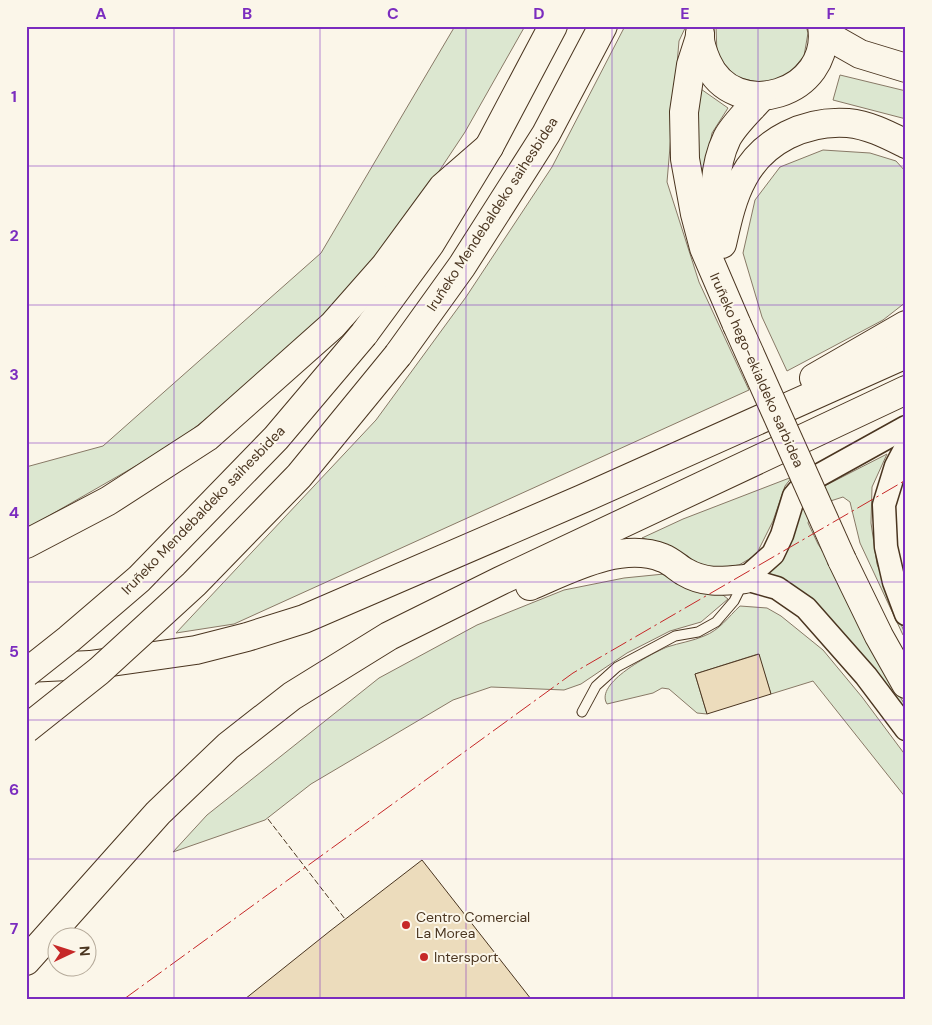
<svg xmlns="http://www.w3.org/2000/svg" width="932" height="1025" font-family="'DM Sans',sans-serif">
<style>
.green{fill:#dce7d0;stroke:#887966}
.building{fill:#ecdcbc;stroke:#4a3520}
.lines{fill:none;stroke-linecap:round;stroke-linejoin:round}
.service-casing{stroke:#4a3520;stroke-width:11}
.tertiary-casing{stroke:#4a3520;stroke-width:25}
.trunk-casing{stroke:#4a3520;stroke-width:30}
.motorway-casing{stroke:#4a3520;stroke-width:30}
.service{stroke:#fbf6e9;stroke-width:9}
.tertiary{stroke:#fbf6e9;stroke-width:22}
.trunk{stroke:#fbf6e9;stroke-width:28}
.motorway{stroke:#fbf6e9;stroke-width:28}
.trunk-bridge-casing{stroke:#4a3520;stroke-width:30;stroke-linecap:butt}
.motorway-bridge-casing{stroke:#4a3520;stroke-width:30;stroke-linecap:butt}
.trunk-bridge{stroke:#fbf6e9;stroke-width:28}
.motorway-bridge{stroke:#fbf6e9;stroke-width:28}
.fence{stroke:#4a3520;stroke-width:1;stroke-dasharray:6 2.5;stroke-linecap:butt}
.power{stroke:#c62828;stroke-width:1;stroke-dasharray:18 4 2.5 4;stroke-linecap:butt}
.grid{fill:none;stroke:#7b2cbf;stroke-width:1;stroke-opacity:0.55}
.poi-dot{fill:#c62828;stroke:#fbf6e9;stroke-width:2}
.labels{text-anchor:middle;stroke-width:4;stroke-linejoin:round;paint-order:stroke}
.street-label{font-size:14px;fill:#4a3520;stroke:#fbf6e9}
.poi-label{font-size:14px;fill:#4a3520;stroke:#fbf6e9;text-anchor:start}
.neatline{fill:none;stroke:#7b2cbf;stroke-width:2}
.grid-label{font-size:16px;text-anchor:middle;font-weight:bold;fill:#7b2cbf}
</style>
<rect width="100%" height="100%" fill="#fbf6e9"/>
<!-- green -->
<g class="green">
<polygon points="455,26 525,26 465,132 392,242 283,358 174,444 26,529 26,467 103,446 321,253"/>
<polygon points="625,26 686,26 679,41 667,182 699,282 749,390 234,624 176,633 376,420 466,297 552,167"/>
<polygon points="716,26 806,26 808,33 804,56 788,75 765,84 736,77 717,55"/>
<polygon points="840,75 906,91 906,119 833,100"/>
<polygon points="698,87 728,108 712,133 703,182 697,152"/>
<polygon points="823,150 870,153 896,161 906,172 906,302 883,320 787,371 762,317 743,253 755,200 780,167"/>
<polygon points="887,454 872,487 871,523 877,564 905,634 903,635 860,543 850,502 843,497 821,504 811,513 808,523 818,544 837,574 871,646 906,707 906,717 761,577 801,498"/>
<polygon points="792,477 785,486 773,521 756,555 739,565 718,568 707,568 663,544 642,538 683,519"/>
<polygon points="664,574 702,589 719,592 728,599 701,622 670,631 627,653 581,684 564,690 491,687 453,700 311,784 265,820 173,852 207,815 379,678 477,625 564,590 624,578"/>
<path d="M740,606L767,608L781,616L823,650L862,697L906,756V798L813,681L771,694L758,654L695,674L707,714L697,713L669,689L662,688L653,693L607,704C594,683 651,654 667,647C679,643 693,641 704,636C720,630 728,617 740,606Z"/>
</g>
<!-- building -->
<g class="building">
<polygon points="759,654 771,694 707,714 695,674"/>
<polygon points="422,860 531,999 245,999 330,931"/>
</g>
<g class="lines">
<!-- service casing -->
<g class="service-casing">
<polyline id="service" points="582,712 596,686 617,667 675,636 698,632 716,622 734,601 743,583"/>
</g>
<!-- tertiary casing -->
<g class="tertiary-casing">
<g id="tertiary">
<polyline points="906,447 896,466 884,505 886,547 894,582 906,614"/>
<polyline points="745,579 773,554 782,535 794,496 805,483 906,427"/>
<polyline points="745,579 777,588 806,608 866,676 906,729"/>
</g>
</g>
<!-- trunk casing -->
<g class="trunk-casing">
<g id="trunk">
<path d="M700,33C699,43 703,53 707,62C734,124 833,94 822,26"/>
<polyline points="823,33 860,54 906,68"/>
<polyline points="700,37 691,65 684,112 685,159 695,214 704,248 737,325"/>
<path d="M719,233C712,203 714,165 727,138C735,123 751,109 762,96"/>
<path d="M722,244C727,222 732,198 743,178C763,140 806,120 848,123C869,125 888,135 906,144"/>
<polyline points="814,378 906,325"/>
<polyline points="842,560 879,636 906,684"/>
<path d="M530,586C568,570 621,541 663,558C671,561 678,568 685,572C705,584 724,581 745,579"/>
<polyline points="26,668 90,665 196,650 247,637 304,619 582,499 906,354"/>
<polyline points="26,961 158,813 228,746 292,696 389,636 500,581 906,390"/>
</g>
</g>
<!-- motorway casing -->
<g class="motorway-casing">
<g id="motorway">
<polyline points="364,334 430,244 489,147 553,26"/>
<polyline points="398,355 462,266 546,134 603,26"/>
<polyline points="26,544 108,501 207,437 333,325 385,266 443,187 489,147"/>
</g>
</g>
<!-- service -->
<use href="#service" class="service"/>
<!-- tertiary -->
<use href="#tertiary" class="tertiary"/>
<!-- trunk -->
<use href="#trunk" class="trunk"/>
<!-- motorway -->
<use href="#motorway" class="motorway"/>
<!-- trunk-bridge casing -->
<g class="trunk-bridge-casing">
<polyline id="trunk-bridge" points="737,325 842,560"/>
</g>
<!-- motorway-bridge casing -->
<g class="motorway-bridge-casing">
<g id="motorway-bridge">
<polyline points="26,673 69,639 139,579 276,438 364,334"/>
<polyline points="26,729 99,671 194,584 299,476 398,355"/>
</g>
</g>
<!-- trunk-bridge -->
<use href="#trunk-bridge" class="trunk-bridge"/>
<!-- motorway-bridge -->
<use href="#motorway-bridge" class="motorway-bridge"/>
<!-- fence -->
<polyline class="fence" points="268,819 345,919"/>
<!-- power -->
<polyline class="power" points="124,999 573,673 906,480"/>
</g>
<!-- grid -->
<path class="grid" d="M174,26V999M320,26V999M466,26V999M612,26V999M758,26V999M26,166H906M26,305H906M26,443H906M26,582H906M26,720H906M26,859H906"/>
<!-- markers -->
<g class="poi-dot">
<circle cx="406" cy="925" r="5"/>
<circle cx="424" cy="957" r="5"/>
</g>
<g class="labels">
<!-- street labels -->
<g class="street-label">
<text transform="translate(492 214) rotate(-57)" y="5">Iruñeko Mendebaldeko saihesbidea</text>
<text transform="translate(757 370) rotate(66)" y="5">Iruñeko hego-ekialdeko sarbidea</text>
<text transform="translate(203 510) rotate(-46)" y="5">Iruñeko Mendebaldeko saihesbidea</text>
</g>
<!-- poi labels -->
<g class="poi-label">
<text x="416" y="922">Centro Comercial<tspan x="416" dy="16">La Morea</tspan></text>
<text x="434" y="962">Intersport</text>
</g>
</g>
<!-- border -->
<rect width="932" height="1025" fill="none" stroke="#fbf6e9" stroke-width="55"/>
<!-- north arrow -->
<g transform="translate(72 952) rotate(86)"><circle r="24" fill="#fbf6e9" stroke="#b4a999"/>
<path d="M0-4L9 19L0 12L-9 19Z" fill="#c62828"/>
<text y="-8" font-size="14" font-weight="bold" text-anchor="middle" fill="#4a3520">N</text>
</g>
<rect x="28" y="28" width="876" height="970" class="neatline"/>
<g class="grid-label">
<text x="101" y="19">A</text>
<text x="247" y="19">B</text>
<text x="393" y="19">C</text>
<text x="539" y="19">D</text>
<text x="685" y="19">E</text>
<text x="831" y="19">F</text>
<text x="14" y="102">1</text>
<text x="14" y="241">2</text>
<text x="14" y="380">3</text>
<text x="14" y="518">4</text>
<text x="14" y="657">5</text>
<text x="14" y="795">6</text>
<text x="14" y="934">7</text>
</g>
</svg>
